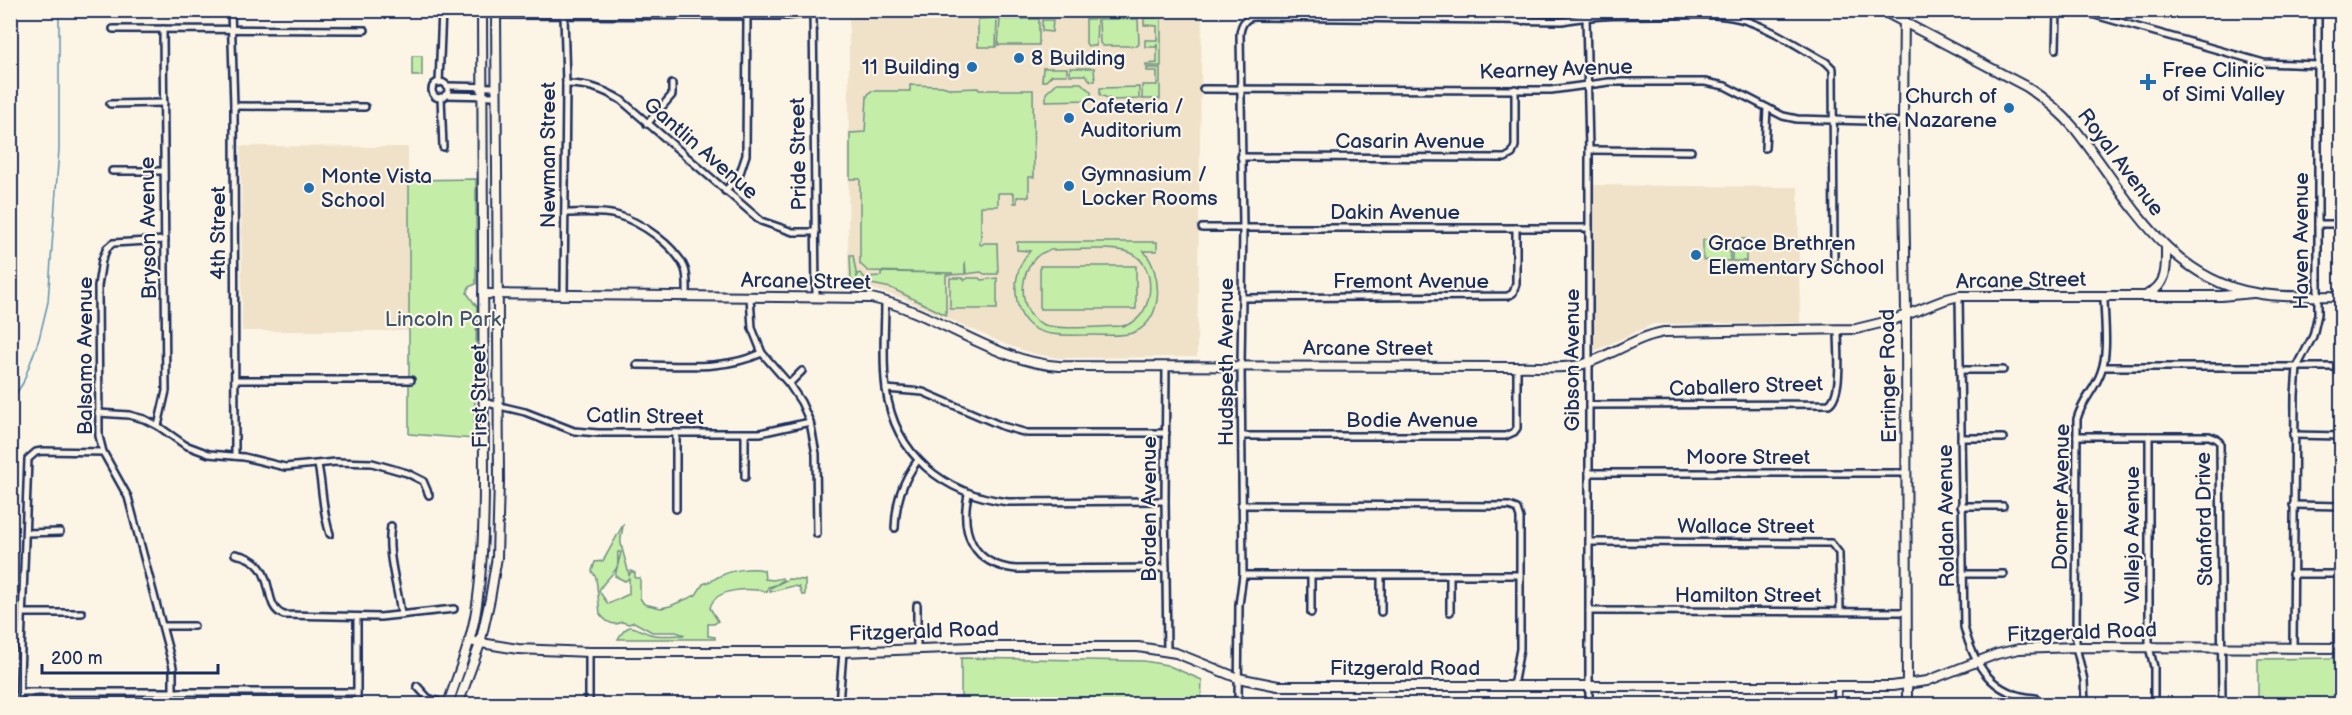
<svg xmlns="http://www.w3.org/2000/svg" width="2352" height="715" font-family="'Balsamiq Sans',sans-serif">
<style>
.built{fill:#f0e2c9}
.green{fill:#c4eda8;stroke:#708e83;stroke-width:1.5;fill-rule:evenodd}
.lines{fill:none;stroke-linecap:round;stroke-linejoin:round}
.stream{stroke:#5d92b1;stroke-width:1.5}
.street-casing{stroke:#1b2f5e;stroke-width:10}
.secondary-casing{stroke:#1b2f5e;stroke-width:12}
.street{stroke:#fcf5e5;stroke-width:5}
.secondary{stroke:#fcf5e5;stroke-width:8}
.poi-dot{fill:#1f6fb2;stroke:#fcf5e5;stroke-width:2}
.labels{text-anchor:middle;stroke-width:4.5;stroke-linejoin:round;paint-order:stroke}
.poi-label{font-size:21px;fill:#1b2f5e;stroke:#fcf5e5;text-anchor:start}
.street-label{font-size:21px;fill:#1b2f5e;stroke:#fcf5e5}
.park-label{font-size:21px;fill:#3d556d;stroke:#fcf5e5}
</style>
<rect width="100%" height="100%" fill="#fcf5e5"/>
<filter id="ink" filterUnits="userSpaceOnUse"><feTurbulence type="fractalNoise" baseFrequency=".0167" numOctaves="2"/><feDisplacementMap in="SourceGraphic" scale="12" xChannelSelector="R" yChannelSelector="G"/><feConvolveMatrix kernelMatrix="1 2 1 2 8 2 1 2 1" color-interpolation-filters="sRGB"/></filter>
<g filter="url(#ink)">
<!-- built -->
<g class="built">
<polygon points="849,11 1202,11 1197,357 1059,358 1035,354 1007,345 902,298 875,290 848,287"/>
<polygon points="241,146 408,147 409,331 242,331"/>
<polygon points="1593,185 1798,187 1800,323 1653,324 1594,351"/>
</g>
<!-- green -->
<g class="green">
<polygon points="1157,11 1161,11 1161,66 1146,66 1146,64 1157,63 1157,44 1156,47 1145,47 1145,40 1157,40 1157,26 1144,25 1144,18 1157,18"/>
<polygon points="997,18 996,47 978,47 978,19"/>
<polygon points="1000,19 1039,19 1039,45 998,45"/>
<polygon points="1086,19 1097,19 1096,46 1088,46 1086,43"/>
<polygon points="1099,19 1138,19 1139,44 1137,46 1103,46 1100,43"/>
<polygon points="1042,20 1053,20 1052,32 1042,31"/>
<rect x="412" y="56" width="10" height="20"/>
<polygon points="1043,68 1067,68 1067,75 1052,75 1046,81 1042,81"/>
<polygon points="1070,68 1094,68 1095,81 1091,81 1085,75 1070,75"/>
<polygon points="1147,68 1160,68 1160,99 1142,99 1142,85 1157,85 1157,71 1147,71"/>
<polygon points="1057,83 1081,83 1091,92 1091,100 1046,101 1046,93"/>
<polygon points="910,85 942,86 952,89 978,88 979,90 1033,90 1034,177 1029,177 1029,197 1017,197 1017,203 1014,203 1014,193 998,193 998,206 981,206 981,240 979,243 981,245 984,243 997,243 998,274 984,274 981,272 966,274 965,261 965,274 946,275 946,315 891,288 851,280 850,255 853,255 857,278 857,274 860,273 864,277 881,276 881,272 953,273 868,271 860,264 860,179 850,179 850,133 865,132 867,96 871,91 910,91"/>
<polygon points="1139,87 1139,99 1113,100 1100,95 1100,88"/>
<polygon points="476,179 476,284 469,287 467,293 477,307 474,439 409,434 409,180"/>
<polygon points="1717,239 1730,239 1730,261 1703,260 1703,240"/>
<rect x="1732" y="239" width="14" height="22"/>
<path d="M1017,242H1157V251H1144C1162,273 1165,318 1135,332C1123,337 1107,335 1094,335C1058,335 1020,341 1016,294C1015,278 1019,263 1030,251L1017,250ZM1051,250C1069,250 1117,246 1131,253C1160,266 1154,322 1122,326C1104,326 1056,331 1042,324C1013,311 1019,255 1051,250Z"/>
<rect x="1040" y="266" width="96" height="43"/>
<polygon points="950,278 963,278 965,280 968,278 979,278 981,280 997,278 997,309 950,309"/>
<path d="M623,525C623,530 620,537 621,543C622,551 629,571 629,576L631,571L635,573V578H640V598L644,604L661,608L670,606L696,595L703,584C710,582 714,579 720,576C732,570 751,567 764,570L765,579L773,580L782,578L783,580L776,585L768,587L767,592C751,588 715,587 710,608L718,621L714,624H708V636L715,637V639H618C630,618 635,630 650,634C660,637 675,635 685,635L676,632H652L634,622L629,624L622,622C613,627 606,622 600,614L596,578L592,571L595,562L603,561ZM618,552H621L615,576L625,581L629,578V594L608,604L599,591C603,581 612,577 617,567C619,563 617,557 618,552Z"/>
<polygon points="788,579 805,580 805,595 802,595 799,587 793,586 770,592 770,588"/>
<polygon points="961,658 1144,661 1167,665 1202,680 1201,704 961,704"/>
<polygon points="2341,658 2341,704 2258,704 2258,659"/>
</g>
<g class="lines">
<!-- stream -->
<polyline class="stream" points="10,403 23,383 39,339 48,302 59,149 59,10"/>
<!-- street casing -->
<g class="street-casing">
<g id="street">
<polyline points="231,10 234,106 235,456"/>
<polyline points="813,10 816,296"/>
<polyline points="1520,10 1521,21"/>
<polyline points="2056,12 2088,13 2264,63 2318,65"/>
<polyline points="496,15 786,16 813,13"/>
<polyline points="564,15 566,84 564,296"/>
<polyline points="1586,16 1589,150 1589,704"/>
<polyline points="113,29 365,30"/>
<polyline points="2056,49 2057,10"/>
<circle cx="440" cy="90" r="8"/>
<polyline points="439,83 442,10"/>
<path d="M566,84C587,84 603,89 621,100L761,221L793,232H816"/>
<polyline points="447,86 496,87"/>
<polyline points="1203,89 1551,90 1609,82 1705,82 1725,86 1783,116 1797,119 1903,122"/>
<polyline points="445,95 496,96"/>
<polyline points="441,97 443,147"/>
<polyline points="110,104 164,103"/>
<polyline points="234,106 365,107"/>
<polyline points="647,124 672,95 672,84"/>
<polyline points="1765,148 1767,108"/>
<polyline points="1589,150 1691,151"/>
<polyline points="1241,157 1505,158 1512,154 1515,146 1515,89"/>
<polyline points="112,171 163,171"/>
<polyline points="725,191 739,176 746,155 747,16"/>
<path d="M565,213C581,213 600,211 616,215C640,221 676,246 685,269C688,278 687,288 687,297"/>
<polyline points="2318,224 2342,224"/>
<polyline points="1202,228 1589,228"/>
<polyline points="165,240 113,243 107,248 102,260 98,286 99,436 103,452 128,497 173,667 173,692"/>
<path d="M1959,296L1964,627C1974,665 1992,695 2035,698"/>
<polyline points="750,297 752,328 762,353 789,384 801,402 810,422 816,454 817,534"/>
<polyline points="1243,298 1508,296 1513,293 1516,284 1516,228"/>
<path d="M885,301C885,330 882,361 886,389C895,456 944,494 1008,502L1165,501"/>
<path d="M637,365C680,365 723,371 762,353"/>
<polyline points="1166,366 1165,501 1167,651"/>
<polyline points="2103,367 2342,367"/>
<polyline points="1960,370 2003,370"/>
<polyline points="235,380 411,380"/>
<polyline points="789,384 802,371"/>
<polyline points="886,389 923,392 1002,426 1027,433 1166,433"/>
<polyline points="483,402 525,412 574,431 598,433 760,433 810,422"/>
<path d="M1589,405L1829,404C1843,394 1838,348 1838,331"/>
<polyline points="98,413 129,415 144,419 158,426 185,445 209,454 244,457 285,467 336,462 372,463 407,473 423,481 429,495"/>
<polyline points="158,426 166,391 163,29"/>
<polyline points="676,433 676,509"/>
<polyline points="745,434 745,477"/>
<polyline points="2293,435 2342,436"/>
<polyline points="1242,436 1505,436 1514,432 1517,428 1517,367"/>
<polyline points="2077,436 2209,436 2217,439 2220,443 2222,704"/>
<polyline points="2149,436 2149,647 2154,667 2154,704"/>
<polyline points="1961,438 2003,438"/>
<path d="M318,465C323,488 322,511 330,534"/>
<polyline points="1589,473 1907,473"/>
<path d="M968,494C960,533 973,565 1016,569L1166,568"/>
<polyline points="1241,505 1509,506 1517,509 1520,518 1520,649 1513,686"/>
<polyline points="2293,505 2342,506"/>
<polyline points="1961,506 2003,506"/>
<path d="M391,526C386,555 398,586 401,615"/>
<path d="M895,528C896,501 902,482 918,460"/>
<polyline points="26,533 60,532"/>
<polyline points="1589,542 1831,543 1839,553 1840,611"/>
<path d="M235,554C281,562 259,606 284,615L380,617L454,609"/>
<polyline points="1963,574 2004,574"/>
<polyline points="2292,574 2342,574"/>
<polyline points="1243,575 1520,575"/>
<polyline points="1311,575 1311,613"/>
<polyline points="1381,575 1381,612"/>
<polyline points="1450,575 1450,612"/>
<polyline points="917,605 917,649"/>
<polyline points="1589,611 1907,612"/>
<polyline points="23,613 82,613"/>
<polyline points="163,626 194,626"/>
<polyline points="2293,648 2295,395 2297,367 2313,336 2318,314 2318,10"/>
<polyline points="417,686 428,698 445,704"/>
<polyline points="20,692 357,692"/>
<polyline points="19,704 28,459 36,452 42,451 103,452"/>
<polyline points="357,704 357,617"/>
<polyline points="589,704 589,652"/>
<polyline points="839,704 843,652"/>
<path d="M1238,704L1239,605L1243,575L1241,366L1243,228L1240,34C1241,25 1245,17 1255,17L1562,21C1600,14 1638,15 1676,15C1699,15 1723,13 1744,20C1773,29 1800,48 1826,62L1833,69L1834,259"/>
<polyline points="1837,704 1838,686"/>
<path d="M2085,704L2084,680L2076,647L2077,419C2082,400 2095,390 2101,372C2109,352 2104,318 2104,296"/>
</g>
</g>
<!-- secondary casing -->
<g class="secondary-casing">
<g id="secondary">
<path d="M1881,10L2027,87C2045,99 2061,112 2075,129C2126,193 2165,278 2255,293C2283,298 2313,296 2342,296"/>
<polyline points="1904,10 1903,122 1906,313 1907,704"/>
<path d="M483,294L871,298C937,312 991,361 1059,366L1517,367C1540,366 1565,370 1587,363C1614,354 1636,337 1664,332L1856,329L1893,320L1947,299L1959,296H2221L2253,293"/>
<path d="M2148,294C2168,284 2166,267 2166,248"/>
<polyline points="469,641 518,649 589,652 843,652 973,647 1138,647 1176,653 1238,678 1278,686 1892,686 1927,681 1997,654 2019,649 2076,647 2342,648"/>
<path d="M448,704C458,674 471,643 476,611C483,567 484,524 484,480L482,10"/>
<polyline points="458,704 480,644 490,599 497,557 499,480 496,10"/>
</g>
</g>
<!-- street -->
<use href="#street" class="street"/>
<!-- secondary -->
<use href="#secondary" class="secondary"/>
</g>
</g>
<!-- markers -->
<g class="poi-dot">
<circle cx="1019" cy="58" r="6"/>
<circle cx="972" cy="67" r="6"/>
<path d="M2145 73h6v6h6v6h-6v6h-6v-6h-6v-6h6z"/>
<circle cx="2009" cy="108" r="6"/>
<circle cx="1069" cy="118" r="6"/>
<circle cx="1069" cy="186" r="6"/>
<circle cx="309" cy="188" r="6"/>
<circle cx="1696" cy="255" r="6"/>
</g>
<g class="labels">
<!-- poi labels -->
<g class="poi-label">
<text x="1031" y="65">8 Building</text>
<text x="960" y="74" text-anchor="end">11 Building</text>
<text x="2162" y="77">Free Clinic<tspan x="2162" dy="24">of Simi Valley</tspan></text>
<text x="1997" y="103" text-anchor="end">Church of<tspan x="1997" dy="24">the Nazarene</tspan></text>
<text x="1081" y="113">Cafeteria /<tspan x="1081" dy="24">Auditorium</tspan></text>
<text x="1081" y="181">Gymnasium /<tspan x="1081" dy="24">Locker Rooms</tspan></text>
<text x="321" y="183">Monte Vista<tspan x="321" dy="24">School</tspan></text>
<text x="1708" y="250">Grace Brethren<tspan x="1708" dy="24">Elementary School</tspan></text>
</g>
<!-- street labels -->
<g class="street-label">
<text transform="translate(1556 69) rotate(-2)" y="7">Kearney Avenue</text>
<text x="1410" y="148">Casarin Avenue</text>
<text transform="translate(701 148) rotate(41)" y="7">Gantlin Avenue</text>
<text transform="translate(798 154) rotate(-91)" y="7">Pride Street</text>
<text transform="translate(548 155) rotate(-90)" y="7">Newman Street</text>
<text transform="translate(2121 162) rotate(53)" y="7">Royal Avenue</text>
<text x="1395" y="219">Dakin Avenue</text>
<text transform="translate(148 228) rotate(-91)" y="7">Bryson Avenue</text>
<text transform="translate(218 233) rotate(-90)" y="7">4th Street</text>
<text transform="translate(2301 241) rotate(-90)" y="7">Haven Avenue</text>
<text transform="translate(2021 280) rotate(-1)" y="7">Arcane Street</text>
<text transform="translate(806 281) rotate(1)" y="7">Arcane Street</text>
<text x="1411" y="288">Fremont Avenue</text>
<text x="1368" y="355">Arcane Street</text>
<text transform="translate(85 356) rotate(-90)" y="7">Balsamo Avenue</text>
<text transform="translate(1572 360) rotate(-90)" y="7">Gibson Avenue</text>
<text transform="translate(1226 362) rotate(-90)" y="7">Hudspeth Avenue</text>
<text transform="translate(1888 376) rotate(-91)" y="7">Erringer Road</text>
<text transform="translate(1746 386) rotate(-2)" y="7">Caballero Street</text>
<text transform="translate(479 396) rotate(-91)" y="7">First Street</text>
<text transform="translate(645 416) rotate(1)" y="7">Catlin Street</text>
<text x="1412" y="427">Bodie Avenue</text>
<text x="1748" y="464">Moore Street</text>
<text transform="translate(2061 497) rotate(-89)" y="7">Donner Avenue</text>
<text transform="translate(1149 509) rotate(-90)" y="7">Borden Avenue</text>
<text transform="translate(1946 516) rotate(-91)" y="7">Roldan Avenue</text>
<text transform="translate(2204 519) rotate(-91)" y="7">Stanford Drive</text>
<text x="1746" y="533">Wallace Street</text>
<text transform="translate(2132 535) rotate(-90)" y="7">Vallejo Avenue</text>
<text x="1748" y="602">Hamilton Street</text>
<text transform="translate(924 631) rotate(-2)" y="7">Fitzgerald Road</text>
<text transform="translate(2082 632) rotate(-2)" y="7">Fitzgerald Road</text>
<text x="1405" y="675">Fitzgerald Road</text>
</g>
<!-- park labels -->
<g class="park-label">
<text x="443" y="326">Lincoln Park</text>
</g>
</g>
<!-- margin -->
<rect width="2352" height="715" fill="none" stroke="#fcf5e5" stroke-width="36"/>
<rect x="18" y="18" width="2316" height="679" fill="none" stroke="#1b2f5e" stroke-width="2" filter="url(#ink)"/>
<!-- scale -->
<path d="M42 664v9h176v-9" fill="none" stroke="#1b2f5e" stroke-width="3"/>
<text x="51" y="664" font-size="18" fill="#1b2f5e" stroke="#fcf5e5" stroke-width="4.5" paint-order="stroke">200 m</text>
</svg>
